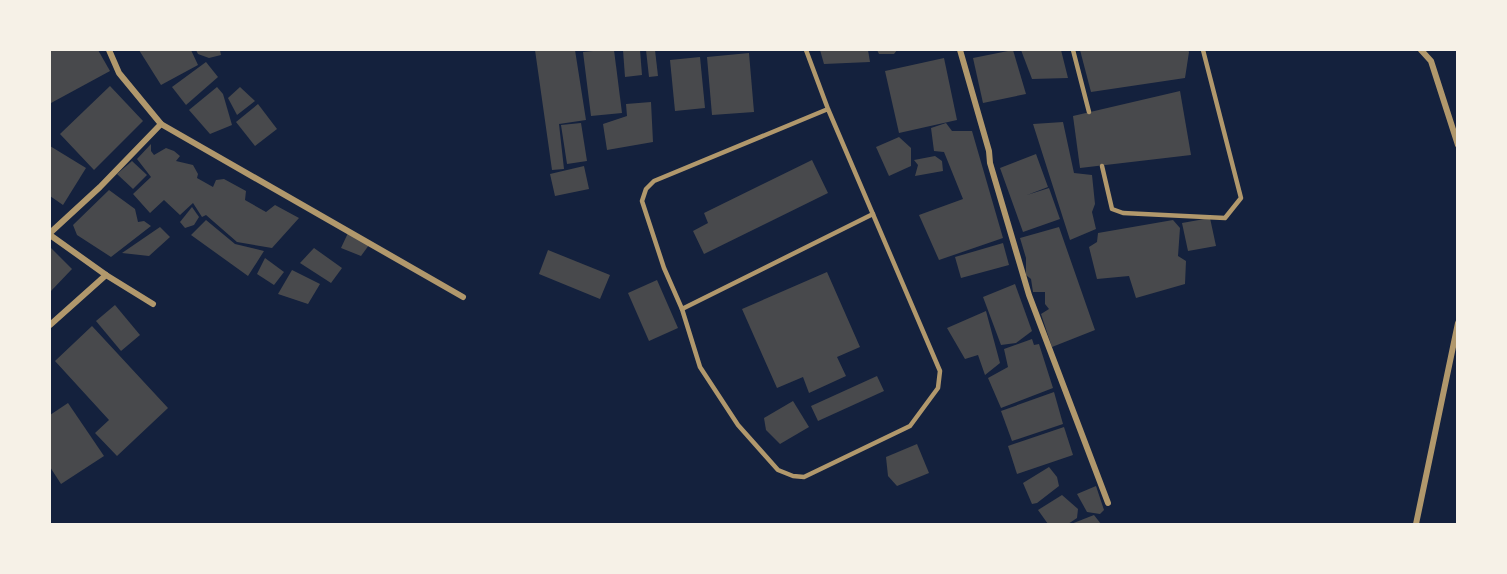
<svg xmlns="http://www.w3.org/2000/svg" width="1507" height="574" font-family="Figtree,sans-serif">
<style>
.building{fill:#48494c}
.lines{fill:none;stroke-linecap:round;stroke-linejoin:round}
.service{stroke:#b1986c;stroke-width:4.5}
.minor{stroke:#b1986c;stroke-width:6}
</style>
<rect width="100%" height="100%" fill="#14213d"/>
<!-- building -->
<g class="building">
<polygon points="50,50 98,50 110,71 51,103 50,100"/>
<polygon points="139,50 191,50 198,65 161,85"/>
<polygon points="196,50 220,50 221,55 209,58 198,54"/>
<polygon points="535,50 575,50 586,120 559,124 564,169 552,170"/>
<polygon points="603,50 614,50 622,113 591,116 583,52"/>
<polygon points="623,50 640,50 642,75 625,77"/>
<polygon points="646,50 655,50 658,76 649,77"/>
<polygon points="820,50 868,50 870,62 824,64"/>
<polygon points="877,50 897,50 894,54 879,54"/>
<polygon points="1013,50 1026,94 983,103 973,58"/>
<polygon points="1021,50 1061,50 1068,78 1032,79"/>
<polygon points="1080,50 1188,50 1189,52 1185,78 1091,92"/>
<polygon points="749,53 754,112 712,115 707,57"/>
<polygon points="700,57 705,108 675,111 670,60"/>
<polygon points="944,58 957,120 899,133 885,71"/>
<polygon points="206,62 218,77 186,105 172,87"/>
<polygon points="110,86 143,121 94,170 60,134"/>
<polygon points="217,87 223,94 232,125 210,134 189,110"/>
<polygon points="240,87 255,101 237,115 228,98"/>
<polygon points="1180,91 1191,155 1080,168 1073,116"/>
<polygon points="651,102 653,142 607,150 603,124 627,116 626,104"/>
<polygon points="258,104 277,129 255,146 236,122"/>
<polygon points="1063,122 1074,173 1092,175 1095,204 1092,212 1096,229 1070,240 1033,124"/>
<polygon points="581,123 587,161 567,164 561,125"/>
<polygon points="946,123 952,131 972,131 1003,238 939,260 919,215 963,199 944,152 934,151 931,128"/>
<polygon points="899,137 911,148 911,166 889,176 876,147"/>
<polygon points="151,144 151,151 154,155 166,148 174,151 180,156 176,161 193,165 198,174 197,178 213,187 216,180 224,179 246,191 245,200 266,212 275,205 299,218 272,248 237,242 206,215 202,217 193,203 180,215 164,200 150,213 133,194 151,177 137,159"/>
<polygon points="50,146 86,168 63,205 50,196"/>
<polygon points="1036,154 1048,187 1027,195 1049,188 1060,219 1023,232 1000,168"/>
<polygon points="935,156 942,161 943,171 915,176 918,165 914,160"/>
<polygon points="812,160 828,193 704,254 693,231 708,223 704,213"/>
<polygon points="132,161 147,175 133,189 117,174"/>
<polygon points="584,166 589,189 555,196 550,174"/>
<polygon points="109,190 135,209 138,222 144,221 151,226 111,257 77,235 73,225"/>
<polygon points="192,207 199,217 194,225 185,228 180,222"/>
<polygon points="1210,218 1216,246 1188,251 1182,223"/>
<polygon points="206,220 235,244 264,251 248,276 191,235"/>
<polygon points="1173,220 1180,228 1178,256 1186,261 1185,284 1136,298 1129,276 1097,279 1089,247 1097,242 1098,233"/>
<polygon points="160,227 170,237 149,256 122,253"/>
<polygon points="1059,227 1095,330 1052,347 1041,314 1049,309 1045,304 1045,292 1033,292 1031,279 1026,275 1026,258 1020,238"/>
<polygon points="348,233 369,245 361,256 341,248"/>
<polygon points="1003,243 1009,265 961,278 955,257"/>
<polygon points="50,247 72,269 50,292"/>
<polygon points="314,248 342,268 331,283 300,263"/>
<polygon points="548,250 610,275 600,299 539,274"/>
<polygon points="265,258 284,272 274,285 257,274"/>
<polygon points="292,270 320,284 308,304 278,294"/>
<polygon points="827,272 860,347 837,357 846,376 809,393 803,377 777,388 742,309"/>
<polygon points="657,280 678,328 649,341 628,293"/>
<polygon points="1015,284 1032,331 1016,343 1001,345 983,297"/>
<polygon points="115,305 140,335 121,351 96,321"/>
<polygon points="986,311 1000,363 985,375 978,355 965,359 947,328"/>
<polygon points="92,326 168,408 117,456 95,433 109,420 55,361"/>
<polygon points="1032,339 1034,345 1039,344 1053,388 1001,408 988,378 1008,367 1004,349"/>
<polygon points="877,376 884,391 818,421 811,406"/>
<polygon points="1054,392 1063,424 1012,441 1001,411"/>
<polygon points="793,401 809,427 780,444 766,430 764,418"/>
<polygon points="68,403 104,456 61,484 50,467 50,415"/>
<polygon points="1064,427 1073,455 1017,474 1008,446"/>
<polygon points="917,444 929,473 897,486 888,476 886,457"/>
<polygon points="1049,467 1057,477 1059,486 1037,503 1032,504 1023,483"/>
<polygon points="1096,486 1104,510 1100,514 1087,512 1077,494"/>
<polygon points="1062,495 1078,509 1077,518 1068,524 1048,524 1038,510"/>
<polygon points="1094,515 1101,524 1071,524"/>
</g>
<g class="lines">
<!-- service -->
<g class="service">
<polyline points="806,50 828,109 940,371 938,388 910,426 804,477 793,476 778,470 738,425 700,367 682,309 664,268 642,201 646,189 654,181 828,109"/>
<polyline points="1073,50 1089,112"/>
<polyline points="1102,166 1112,209 1123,213 1225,218 1241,198 1203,50"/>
<polyline points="682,309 873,214"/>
</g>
<!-- minor -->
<g class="minor">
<polyline points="109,50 119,73 161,124 463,297"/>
<polyline points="960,50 989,151 990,163 1029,295 1108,503"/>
<polyline points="1421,50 1431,61 1458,145"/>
<polyline points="50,233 100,187 161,124"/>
<polyline points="50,235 106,275 153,304"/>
<polyline points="50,325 106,275"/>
<polyline points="1416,524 1458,323"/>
</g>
</g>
<!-- border -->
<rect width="1507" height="574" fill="none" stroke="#f6f1e7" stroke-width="102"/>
</svg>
